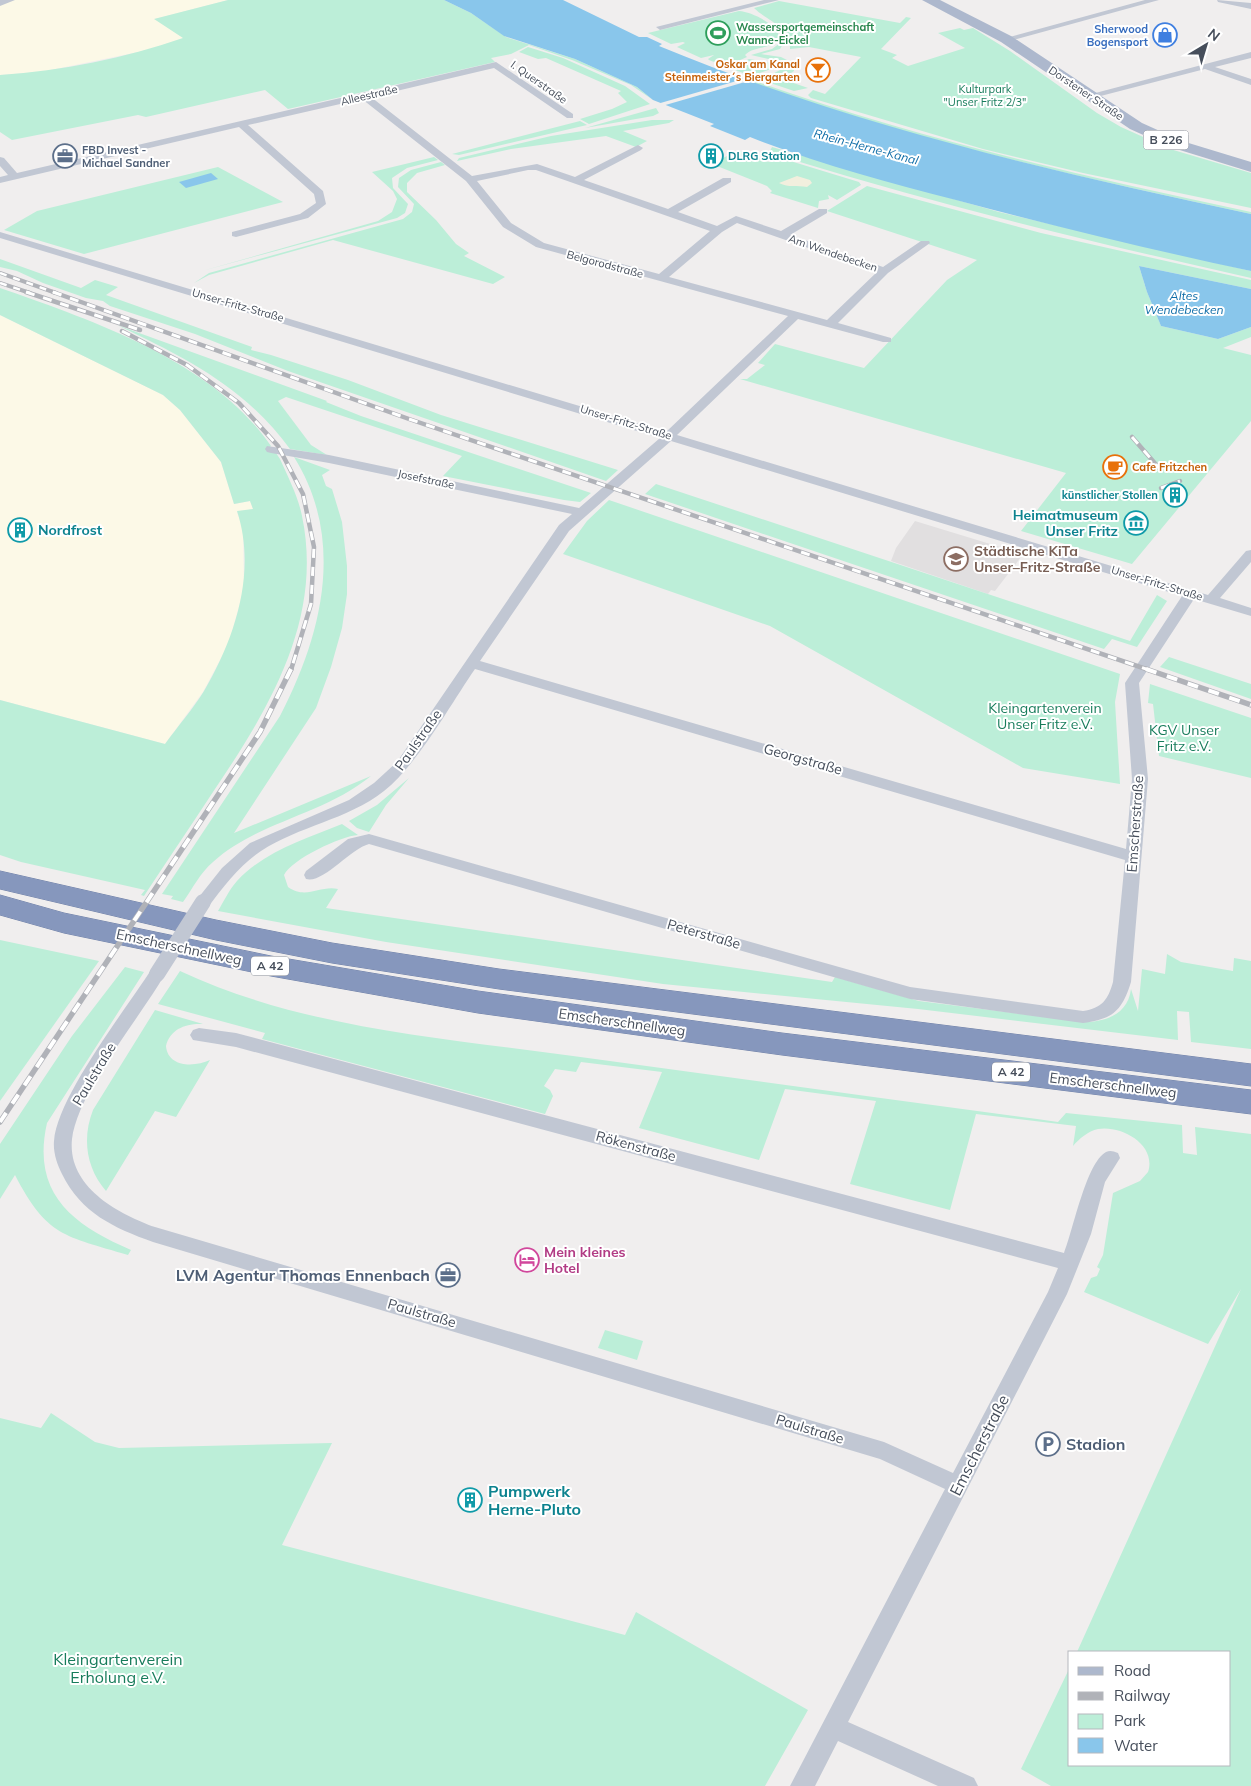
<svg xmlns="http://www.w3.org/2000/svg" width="1251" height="1786" font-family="Mulish,sans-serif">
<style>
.commercial{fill:#fcf9e7}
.education{fill:#e1dfe0}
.green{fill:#bceed8}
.sand{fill:#f2efde}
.water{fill:#89c6eb}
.pier{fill:#f0eeee}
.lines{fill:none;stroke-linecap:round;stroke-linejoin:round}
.highway-casing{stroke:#7182a8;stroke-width:1}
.street{fill:#c1c7d3;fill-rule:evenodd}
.primary{fill:#adb8cd;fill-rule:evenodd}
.highway{fill:#8697bd;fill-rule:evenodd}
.rail-far2-casing{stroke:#b0b2b8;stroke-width:4}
.rail-far1-casing{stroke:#b0b2b8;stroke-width:4.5}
.rail-casing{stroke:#b0b2b8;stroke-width:5.5}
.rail-far2{stroke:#fff;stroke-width:2.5;stroke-dasharray:7;stroke-linecap:butt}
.rail-far1{stroke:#fff;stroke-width:3;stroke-dasharray:9;stroke-linecap:butt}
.rail{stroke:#fff;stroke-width:4;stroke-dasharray:11;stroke-linecap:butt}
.street-bridge{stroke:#c1c7d3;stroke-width:16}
.labels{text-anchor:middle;stroke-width:4;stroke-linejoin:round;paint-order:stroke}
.far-leisure-label{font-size:11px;font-weight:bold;fill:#27864d;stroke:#fff;text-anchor:start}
.far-shop-label{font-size:11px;font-weight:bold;fill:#366cbe;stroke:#fff;text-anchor:end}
.far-food-label{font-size:11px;font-weight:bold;fill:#c56008;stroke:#fff;text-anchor:end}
.far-street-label{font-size:11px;fill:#464e5b;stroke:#fff}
.far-park-label{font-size:11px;fill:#177c5b;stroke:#fff}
.far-service-label{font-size:11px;font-weight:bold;fill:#4e5e75;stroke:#fff;text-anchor:start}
.far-culture-label{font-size:11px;font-weight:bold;fill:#0d838f;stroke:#fff;text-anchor:start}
.shield{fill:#fff;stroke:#7e838c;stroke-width:1}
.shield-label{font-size:12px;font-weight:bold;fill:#464e5b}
.far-water-label{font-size:12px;font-style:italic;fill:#0d6ca7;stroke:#fff}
.culture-label{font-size:14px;font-weight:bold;fill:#0d838f;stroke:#fff;text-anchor:end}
.education-label{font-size:14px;font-weight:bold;fill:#785e54;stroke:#fff;text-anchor:start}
.park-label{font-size:14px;fill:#177c5b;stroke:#fff}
.street-label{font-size:14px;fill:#464e5b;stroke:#fff}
.hotel-label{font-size:14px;font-weight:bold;fill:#b23c85;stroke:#fff;text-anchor:start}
.near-service-label{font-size:16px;font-weight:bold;fill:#4e5e75;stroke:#fff;text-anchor:end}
.near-street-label{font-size:16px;fill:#464e5b;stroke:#fff}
.near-culture-label{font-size:16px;font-weight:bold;fill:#0d838f;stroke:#fff;text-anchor:start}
.near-park-label{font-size:16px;fill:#177c5b;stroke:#fff}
</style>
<rect width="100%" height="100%" fill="#f0eeee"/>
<!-- commercial -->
<g class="commercial">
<polygon points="0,0 228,0 155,19 184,38 148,50 41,72 0,75"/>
<polygon points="0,315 163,395 180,410 221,462 234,504 250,501 253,509 237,512 243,529 244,588 229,643 203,692 165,744 0,700"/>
</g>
<!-- education -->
<polygon class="education" points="915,521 1020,553 1018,556 1021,557 995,591 991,590 988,594 891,561 896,548"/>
<!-- green -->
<g class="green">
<path d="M228,0H444L471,13L506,37L575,59L637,87L653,100L631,85L572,60L529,45L511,54L491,58L495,62L288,109L265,90L146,117L138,115L12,140L0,132V75C63,71 124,58 183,38L154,19Z"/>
<path d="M779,1L900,23L906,17L911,18L881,49L897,55L892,58L908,66L965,48L938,33L960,28L964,30L973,28L1010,51L1097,113L1121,127L1170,149L1251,173V208L1083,173L983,149L811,98L808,95L813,90L825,94L861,57L809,47L790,49C791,27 767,21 754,8Z"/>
<path d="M739,11C752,12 774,23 779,35C773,52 755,44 745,55L747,57C728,65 729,68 709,60L708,59L714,55L701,58L677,47L685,43L683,42L671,44L648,33Z"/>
<polygon points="780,43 783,44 780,49 761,54 781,57 793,63 794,71 782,79 808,88 794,91 761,80 780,70 782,65 777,61 751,55 772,49"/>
<polygon points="528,47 563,58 625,86 650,104 589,124 580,119 612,109 627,102 618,93 621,91 546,58 538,59 519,52"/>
<polygon points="749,59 772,63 777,67 751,76 730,68"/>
<path d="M752,80C915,138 1082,176 1251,212V214C1081,178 912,140 748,81Z"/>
<polygon points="656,108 659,113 653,116 585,128"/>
<polygon points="652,120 674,120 669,123 623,131 647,141 636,147 606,136 511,149 457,161 459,158 551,136"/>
<polygon points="580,121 587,125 459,155 452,154"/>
<path d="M772,147L999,212L1251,271V278C1096,243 942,206 790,159L770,151Z"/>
<polygon points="738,150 769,162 777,158 787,160 859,182 861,185 837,200 828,195 829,199 819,201 818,208 770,193 772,191 767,186 712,164"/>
<polygon points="434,157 438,160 407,168 392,178 393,188 408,204 405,213 397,218 202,271 378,221 392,212 397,199 393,191 372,172"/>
<polygon points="441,162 445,165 417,173 407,183 407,192 436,220 456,244 469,253 464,256 505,277 493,284 333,240 209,275 194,283 209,273 403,219 412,212 414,204 398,187 399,178 411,170"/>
<polygon points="218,167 283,202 84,254 4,230 37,211"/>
<polygon points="867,186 1041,233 1251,280 1251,289 1139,266 1147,292 1161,326 1218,339 1251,327 1251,337 1223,348 1251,355 1251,421 1132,564 1021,531 1066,473 740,379 747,379 765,365 758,363 775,344 864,368 947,280 977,260 827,211"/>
<polygon points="0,259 81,288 95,280 118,287 106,295 252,347 251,350 271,355 348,380 441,415 618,470 606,481 288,371 195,334 110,306 103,301 86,298 43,283 17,271 0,267"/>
<path d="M0,288C92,320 214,362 271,446L266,450L276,453L280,459C288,477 298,496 302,516C324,621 267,712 211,795C189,829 166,862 144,896L141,895L145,890L21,862L0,855V700L165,744C178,726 193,709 204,691C235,638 257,572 237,511L253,509L250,501L234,504L221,462L180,410L163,395L0,315Z"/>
<path d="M117,325L327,401L326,402L361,416L591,493L580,502L564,500L443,476L462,456L286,397L278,401L311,445L327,455L290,449C245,387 184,357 117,325Z"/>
<path d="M294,457L330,470L322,475L326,486L332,489L342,522L347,566V594L342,628L331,667L316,708L234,833L371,776C323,815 259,821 213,862C200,873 193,888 183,902L171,899L173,896L162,894L280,716C322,635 346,540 294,457Z"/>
<polygon points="656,484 1130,641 1157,595 1167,601 1137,647 1112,639 1104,649 645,494"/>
<polygon points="609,500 1120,674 1115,702 1120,784 1023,768 770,626 563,554 587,521"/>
<polygon points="1169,657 1251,684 1251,699 1160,667"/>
<polygon points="1150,684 1251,718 1251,778 1159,756 1153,704 1148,703"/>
<polygon points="409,778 386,805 369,832 357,828 349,821 377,805"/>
<path d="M342,824L358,835C341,836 292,859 284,875L288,887C306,900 320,885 338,889L326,908L832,982L835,977L919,1001L1084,1022C1106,1022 1128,1014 1131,989L1138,1011L1142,969L1165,974L1167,954L1181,962L1233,971L1234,958L1251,961V1049L1191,1042L1189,1012L1177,1011L1178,1040L918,1009L663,984L386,942L218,911C224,901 229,890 237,881C265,851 305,839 342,824Z"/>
<polygon points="0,940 99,961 0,1101"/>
<path d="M125,967L144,972L47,1123C31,1194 73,1225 131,1250L128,1255C65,1236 47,1237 15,1175L0,1199V1144L72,1036Z"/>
<path d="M180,971C302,1028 441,1038 573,1056C735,1078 896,1100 1058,1122L1066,1113L1182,1125L1183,1153L1197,1155L1195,1127L1251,1134V1786H1051L1021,1769L1070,1667V1765H1230V1652H1077L1241,1289L1208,1344L1084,1292L1091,1278L1097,1276L1100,1269L1097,1267L1103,1255L1113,1193L1140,1181L1148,1172C1157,1145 1122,1125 1098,1129C1088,1131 1079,1139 1073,1146L1076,1126L976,1114L950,1210L850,1184L876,1101L785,1089L759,1160L639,1128L662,1072L581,1062L576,1072L555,1069L544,1086L550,1090L553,1096L545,1114L262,1039L265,1033L158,1004Z"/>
<path d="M155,1010L203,1024C186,1023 170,1029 166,1046C168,1068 195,1067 210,1060L176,1117L155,1111L106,1191C86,1168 82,1138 93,1110Z"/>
<polygon points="605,1330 643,1341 637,1360 598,1348"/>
<polygon points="51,1413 95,1442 119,1448 332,1443 282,1545 625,1635 636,1612 808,1710 765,1786 0,1786 0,1418 41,1428"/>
</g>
<!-- sand -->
<path class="sand" d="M797,176L810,180L812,183L807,187C797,185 789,188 779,183Z"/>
<!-- water -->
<g class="water">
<path d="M444,0H563L639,37H647L662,44L659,46C850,125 1049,171 1251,214V271C1152,250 1054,226 956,200C887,182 816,163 750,137L745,140L710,126L714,124L653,100L637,87L575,59L504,36L471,13Z"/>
<polygon points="211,173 218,179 186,188 179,182"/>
<polygon points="1139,266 1251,289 1251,327 1218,339 1161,326 1147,292"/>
</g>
<!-- pier -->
<polygon class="pier" points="747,78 752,80 662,106 657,104"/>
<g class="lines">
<!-- highway casing -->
<g class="highway-casing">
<g id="highway">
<polygon points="0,871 216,920 332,943 499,969 1251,1064 1251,1086 499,989 332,963 216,940 0,889"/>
<polygon points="0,895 64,913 271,956 478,991 782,1033 1251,1090 1251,1114 782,1055 478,1013 271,976 64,933 0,915"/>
</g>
</g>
<!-- street -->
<g class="street">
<polygon points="0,0 15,0 0,6"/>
<polygon points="764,0 779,0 660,30 656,27"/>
<polygon points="1145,0 1159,0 1006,42 1002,39"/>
<polygon points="1217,0 1251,3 1251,9 1218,2"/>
<polygon points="1251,52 1251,58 1215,67 1251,79 1251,85 1205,69 1089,99 1084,96"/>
<path d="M496,62L573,114V118H567L494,68L371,97L472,176L537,164L575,177L638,145L643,148L641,150L584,180L668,209L723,178H731V182L678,212L717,226L736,216L781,231L819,209H827V213L790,235L883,267L921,241H929L930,243L888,273L838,323L891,338V342H883L798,319L677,435L1208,595L1246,551L1251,550V562L1220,598L1251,608V616L1194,599L1139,683L1148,779L1131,982C1122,1011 1113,1019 1083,1023L910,999L369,844C350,849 323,884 306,879L304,875L306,871L348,839L369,834L910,987L1083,1011C1102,1008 1108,1000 1113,982L1125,860L475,669C450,705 418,764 384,791C347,820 299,826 261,851C240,865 224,886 209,906H197L195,902L222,868L250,843L349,800L374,783L397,762L559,525L572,514L329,463L271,453L267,452L265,449L267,446L329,455L579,508L660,438L0,238V232L666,432L788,316L536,247L503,227L466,181L362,99L248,125L323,191L326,204L308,218L236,237L232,236V232L300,214L316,203L314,194L239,127L0,183V177L8,175L0,166V157L4,158L17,173ZM528,170H536L710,231L659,274L544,243L511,223L477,181ZM737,223L877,272L827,320L669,277L722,232ZM671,441L1182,596L1125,683L1132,779L1126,849L480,661L569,531Z"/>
<path d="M157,968L163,970L165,974C140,1018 78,1091 72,1139C67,1187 119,1214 155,1227L884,1442L953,1473L1048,1292L1058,1268L236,1047L193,1040L190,1035L193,1030L199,1028L236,1033L1064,1253C1073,1231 1086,1163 1106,1152C1110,1150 1113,1151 1118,1153L1120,1158L1105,1182L1091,1234L1067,1294L848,1722L974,1778L978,1786H938L838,1741L815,1786H790L945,1489L880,1459L153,1242C114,1228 81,1213 62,1174C57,1164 53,1152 54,1141C57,1097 126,1009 151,970Z"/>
</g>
<!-- primary -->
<polygon class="primary" points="922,0 940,0 1011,36 1142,123 1182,141 1251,162 1251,172 1170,147 1130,129 1001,42"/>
<!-- highway -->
<use href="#highway" class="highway"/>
<!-- rail-far2 casing -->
<g class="rail-far2-casing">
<g id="rail-far2">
<polyline points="0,273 56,293"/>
<polyline points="0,283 30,293"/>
</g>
</g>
<!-- rail-far1 casing -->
<g class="rail-far1-casing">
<g id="rail-far1">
<polyline points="26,292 140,330"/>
<polyline points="53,292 409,419 1149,670"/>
<polyline points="122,331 187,365 239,403 278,446 303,494 314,547 311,604 291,670"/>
<polyline points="1132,437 1159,468"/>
<polyline points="1161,488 1180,481"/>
</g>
</g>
<!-- rail casing -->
<g class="rail-casing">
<g id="rail">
<polyline points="1146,669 1251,705"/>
<polyline points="0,1122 260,732 291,669"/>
</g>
</g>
<!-- rail-far2 -->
<use href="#rail-far2" class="rail-far2"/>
<!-- rail-far1 -->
<use href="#rail-far1" class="rail-far1"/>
<!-- rail -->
<use href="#rail" class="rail"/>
<!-- street-bridge -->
<polyline class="street-bridge" points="157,974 203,902"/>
</g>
<!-- icons -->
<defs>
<g id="stadium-ring" transform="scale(1.25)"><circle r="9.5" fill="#fff" stroke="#2e9e5b" stroke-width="1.5"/><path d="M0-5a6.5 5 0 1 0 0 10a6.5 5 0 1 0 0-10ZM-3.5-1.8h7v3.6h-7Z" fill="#2e9e5b"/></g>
<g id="shop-ring" transform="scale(1.25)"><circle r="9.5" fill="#fff" stroke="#3f7fe0" stroke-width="1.5"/><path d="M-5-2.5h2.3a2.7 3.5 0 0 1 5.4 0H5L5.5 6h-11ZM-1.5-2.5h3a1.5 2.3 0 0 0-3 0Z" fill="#3f7fe0"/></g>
<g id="bar-ring" transform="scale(1.25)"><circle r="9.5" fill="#fff" stroke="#e8710a" stroke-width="1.5"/><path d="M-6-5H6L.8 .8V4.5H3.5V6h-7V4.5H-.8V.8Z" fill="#e8710a"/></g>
<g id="office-ring" transform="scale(1.25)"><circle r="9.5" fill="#fff" stroke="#5c6f8a" stroke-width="1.5"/><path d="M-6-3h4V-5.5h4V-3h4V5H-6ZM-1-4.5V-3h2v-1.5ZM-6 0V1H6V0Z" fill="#5c6f8a"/></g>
<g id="building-ring" transform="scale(1.25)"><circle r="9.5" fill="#fff" stroke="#0f9aa8" stroke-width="1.5"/><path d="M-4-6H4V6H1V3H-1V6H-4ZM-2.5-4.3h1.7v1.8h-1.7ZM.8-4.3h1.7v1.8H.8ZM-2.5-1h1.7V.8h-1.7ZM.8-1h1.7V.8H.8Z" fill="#0f9aa8"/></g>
<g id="cafe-ring" transform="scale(1.25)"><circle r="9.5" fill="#fff" stroke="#e8710a" stroke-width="1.5"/><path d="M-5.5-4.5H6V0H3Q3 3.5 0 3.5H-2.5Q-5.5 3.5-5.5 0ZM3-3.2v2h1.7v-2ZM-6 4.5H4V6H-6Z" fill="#e8710a"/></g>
<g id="museum-ring" transform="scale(1.25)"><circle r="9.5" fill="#fff" stroke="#0f9aa8" stroke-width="1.5"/><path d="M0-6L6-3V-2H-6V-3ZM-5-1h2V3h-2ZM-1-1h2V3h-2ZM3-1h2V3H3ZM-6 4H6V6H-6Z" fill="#0f9aa8"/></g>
<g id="school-ring" transform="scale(1.25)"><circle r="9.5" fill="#fff" stroke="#8d6e63" stroke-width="1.5"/><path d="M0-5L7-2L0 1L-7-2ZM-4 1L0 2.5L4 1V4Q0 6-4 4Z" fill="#8d6e63"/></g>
<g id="hotel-ring" transform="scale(1.25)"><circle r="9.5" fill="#fff" stroke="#d1479c" stroke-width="1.5"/><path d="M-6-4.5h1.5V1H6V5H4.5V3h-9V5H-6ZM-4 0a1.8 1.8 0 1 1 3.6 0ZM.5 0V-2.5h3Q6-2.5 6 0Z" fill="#d1479c"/></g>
<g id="parking-ring" transform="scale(1.25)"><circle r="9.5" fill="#fff" stroke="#5c6f8a" stroke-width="1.5"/><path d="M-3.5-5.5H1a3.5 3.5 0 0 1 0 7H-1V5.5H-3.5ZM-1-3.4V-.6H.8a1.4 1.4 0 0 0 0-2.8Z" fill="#5c6f8a"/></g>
</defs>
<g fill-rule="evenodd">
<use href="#stadium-ring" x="718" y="33"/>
<use href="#shop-ring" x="1165" y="35"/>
<use href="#bar-ring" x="818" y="70"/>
<use href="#office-ring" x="65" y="156"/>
<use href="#building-ring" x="711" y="156"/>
<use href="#cafe-ring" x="1115" y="467"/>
<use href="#building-ring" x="1175" y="495"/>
<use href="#museum-ring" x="1136" y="523"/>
<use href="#building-ring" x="20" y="530"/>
<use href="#school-ring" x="956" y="559"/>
<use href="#hotel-ring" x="527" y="1260"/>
<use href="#office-ring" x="448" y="1275"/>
<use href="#parking-ring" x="1048" y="1444"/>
<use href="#building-ring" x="470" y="1500"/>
</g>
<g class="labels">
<!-- far-leisure labels -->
<g class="far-leisure-label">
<text x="736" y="31">Wassersportgemeinschaft<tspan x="736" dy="13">Wanne-Eickel</tspan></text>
</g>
<!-- far-shop labels -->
<g class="far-shop-label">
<text x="1148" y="33">Sherwood<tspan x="1148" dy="13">Bogensport</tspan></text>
</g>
<!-- far-food labels -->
<g class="far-food-label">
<text x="800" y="68">Oskar am Kanal<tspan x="800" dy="13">Steinmeister´s Biergarten</tspan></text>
<text x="1132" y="471" text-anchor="start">Cafe Fritzchen</text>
</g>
<!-- far-street labels -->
<g class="far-street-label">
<text transform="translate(539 82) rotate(35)" y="4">I. Querstraße</text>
<text transform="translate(1086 93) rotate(34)" y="4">Dorstener Straße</text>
<text transform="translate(369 95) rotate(-13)" y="4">Alleestraße</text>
<text transform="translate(833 253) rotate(19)" y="4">Am Wendebecken</text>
<text transform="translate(605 264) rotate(15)" y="4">Belgorodstraße</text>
<text transform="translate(238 305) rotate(16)" y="4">Unser-Fritz-Straße</text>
<text transform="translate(626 422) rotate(17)" y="4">Unser-Fritz-Straße</text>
<text transform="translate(426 479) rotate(12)" y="4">Josefstraße</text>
<text transform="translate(1157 583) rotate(17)" y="4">Unser-Fritz-Straße</text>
</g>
<!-- far-park labels -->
<g class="far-park-label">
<text x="985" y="93">Kulturpark<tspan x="985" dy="13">"Unser Fritz 2/3"</tspan></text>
</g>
<!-- far-service labels -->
<g class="far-service-label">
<text x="82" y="154">FBD Invest -<tspan x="82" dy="13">Michael Sandner</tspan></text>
</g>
<!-- far-culture labels -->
<g class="far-culture-label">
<text x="728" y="160">DLRG Station</text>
<text x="1158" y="499" text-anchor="end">künstlicher Stollen</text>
</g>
<!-- shield labels -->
<g class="shield">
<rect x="1143.5" y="130.5" width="45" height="19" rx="4"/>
<rect x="251" y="956.5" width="38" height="19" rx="4"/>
<rect x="992" y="1062.5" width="38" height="19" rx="4"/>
</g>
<g class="shield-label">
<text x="1166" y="144">B 226</text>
<text x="270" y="970">A 42</text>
<text x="1011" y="1076">A 42</text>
</g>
<!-- far-water labels -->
<g class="far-water-label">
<text transform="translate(866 147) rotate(15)" y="4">Rhein-Herne-Kanal</text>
<text x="1184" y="300">Altes<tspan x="1184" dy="14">Wendebecken</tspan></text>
</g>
<!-- culture labels -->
<g class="culture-label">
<text x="1118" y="520">Heimatmuseum<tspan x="1118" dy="16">Unser Fritz</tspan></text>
<text x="38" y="535" text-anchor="start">Nordfrost</text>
</g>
<!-- education labels -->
<g class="education-label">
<text x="974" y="556">Städtische KiTa<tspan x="974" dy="16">Unser–Fritz-Straße</tspan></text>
</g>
<!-- park labels -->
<g class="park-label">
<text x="1045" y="713">Kleingartenverein<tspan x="1045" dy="16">Unser Fritz e.V.</tspan></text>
<text x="1184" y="735">KGV Unser<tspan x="1184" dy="16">Fritz e.V.</tspan></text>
</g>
<!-- street labels -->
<g class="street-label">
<text transform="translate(418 740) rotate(-55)" y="5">Paulstraße</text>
<text transform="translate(803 759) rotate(16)" y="5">Georgstraße</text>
<text transform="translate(1135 824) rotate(-86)" y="5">Emscherstraße</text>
<text transform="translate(704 934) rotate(16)" y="5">Peterstraße</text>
<text transform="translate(179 947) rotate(12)" y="5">Emscherschnellweg</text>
<text transform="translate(622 1022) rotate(8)" y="5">Emscherschnellweg</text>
<text transform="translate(94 1074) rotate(-59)" y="5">Paulstraße</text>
<text transform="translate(1113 1085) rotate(7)" y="5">Emscherschnellweg</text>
<text transform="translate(636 1146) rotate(15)" y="5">Rökenstraße</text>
<text transform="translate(422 1313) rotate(16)" y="5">Paulstraße</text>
<text transform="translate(810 1429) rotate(17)" y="5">Paulstraße</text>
</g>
<!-- hotel labels -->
<g class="hotel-label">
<text x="544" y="1257">Mein kleines<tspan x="544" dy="16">Hotel</tspan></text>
</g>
<!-- near-service labels -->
<g class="near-service-label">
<text x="430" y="1281">LVM Agentur Thomas Ennenbach</text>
<text x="1066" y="1450" text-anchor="start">Stadion</text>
</g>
<!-- near-street labels -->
<g class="near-street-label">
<text transform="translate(979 1445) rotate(-63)" y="6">Emscherstraße</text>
</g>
<!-- near-culture labels -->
<g class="near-culture-label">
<text x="488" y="1497">Pumpwerk<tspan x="488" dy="18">Herne-Pluto</tspan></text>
</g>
<!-- near-park labels -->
<g class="near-park-label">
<text x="118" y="1665">Kleingartenverein<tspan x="118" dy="18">Erholung e.V.</tspan></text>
</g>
</g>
<!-- legend -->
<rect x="1068" y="1651" width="162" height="115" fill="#ffffff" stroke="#b5b8bd"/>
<rect x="1078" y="1667" width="25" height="8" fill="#adb8cd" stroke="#b5b8bd"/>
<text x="1114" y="1676" font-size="15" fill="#464e5b">Road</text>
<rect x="1078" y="1692" width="25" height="8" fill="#b0b2b8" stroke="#b5b8bd"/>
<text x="1114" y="1701" font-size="15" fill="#464e5b">Railway</text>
<rect x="1078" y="1714" width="25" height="15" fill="#bceed8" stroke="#b5b8bd"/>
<text x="1114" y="1726" font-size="15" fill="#464e5b">Park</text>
<rect x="1078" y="1738" width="25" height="15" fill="#89c6eb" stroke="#b5b8bd"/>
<text x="1114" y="1751" font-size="15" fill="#464e5b">Water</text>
<!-- north arrow -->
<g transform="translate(1206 45) rotate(38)" stroke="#ffffff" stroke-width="4" paint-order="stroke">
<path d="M0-4L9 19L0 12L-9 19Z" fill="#464e5b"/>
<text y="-8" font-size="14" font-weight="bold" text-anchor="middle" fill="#464e5b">N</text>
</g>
</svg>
